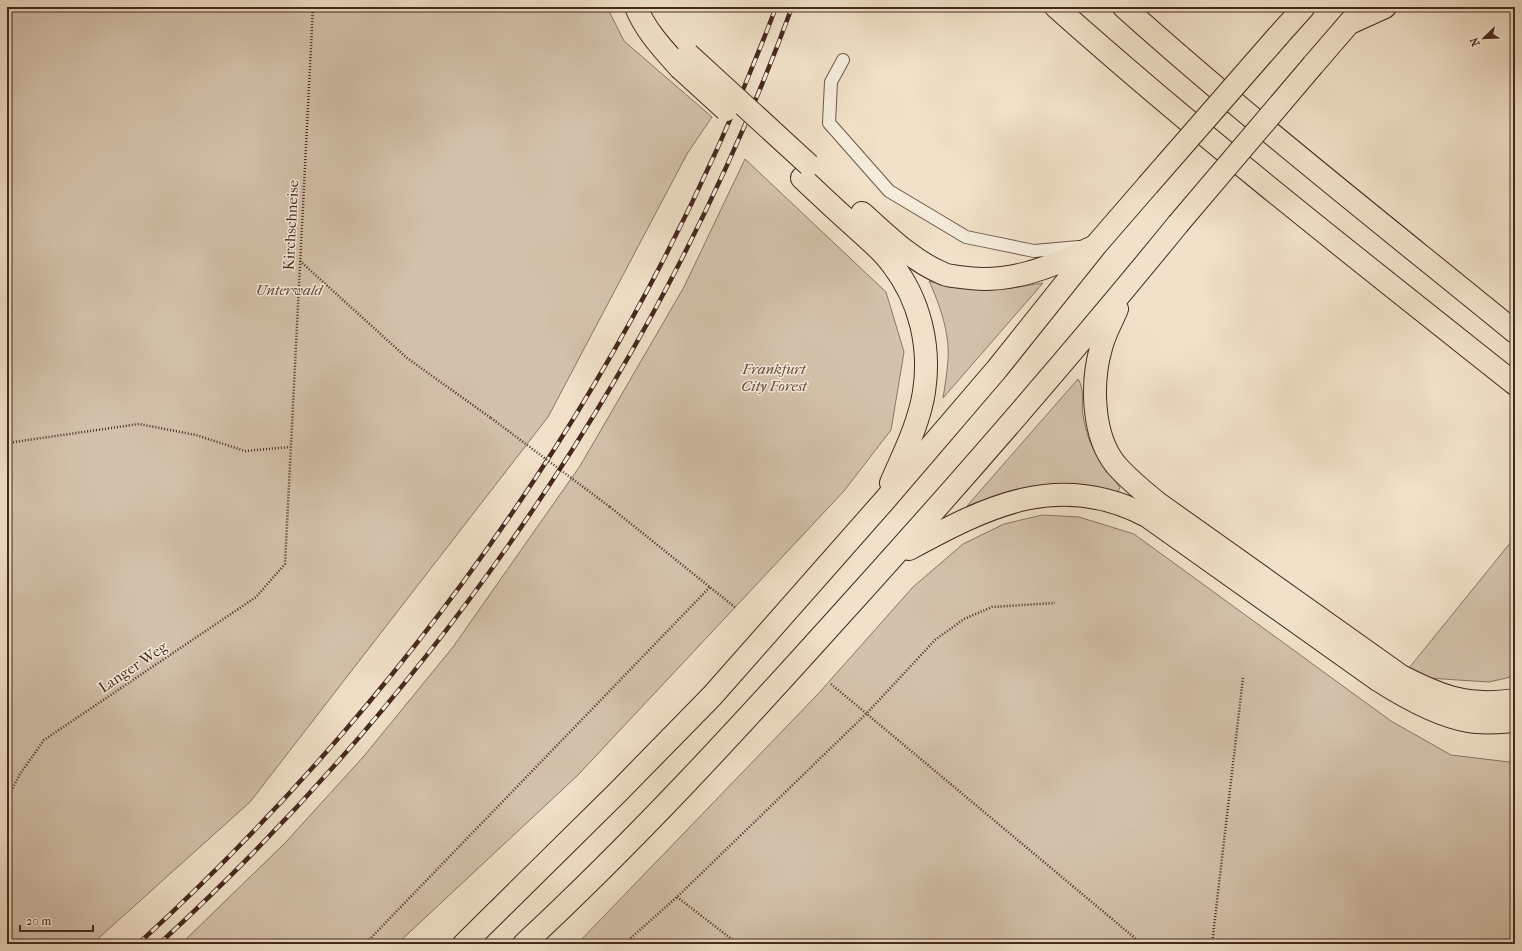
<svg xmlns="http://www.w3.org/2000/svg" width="1522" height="951" font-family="'IM FELL French Canon',serif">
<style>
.green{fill:#d3c2ab;stroke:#8c7564}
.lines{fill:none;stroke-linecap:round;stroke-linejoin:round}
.service-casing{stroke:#705648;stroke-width:14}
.trunk-casing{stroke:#46281d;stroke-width:24}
.path{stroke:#46281d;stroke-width:2.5;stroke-dasharray:1 2;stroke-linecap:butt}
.service{stroke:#f5ecdb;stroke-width:12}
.trunk{stroke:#f0e1c8;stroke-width:22}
.rail-casing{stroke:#46281d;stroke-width:4.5}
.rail{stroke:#f5ecdb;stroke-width:3;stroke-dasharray:9;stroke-linecap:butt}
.trunk-bridge-casing{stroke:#46281d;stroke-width:24;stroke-linecap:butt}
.path-bridge{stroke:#46281d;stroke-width:2.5;stroke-dasharray:1 2;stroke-linecap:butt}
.trunk-bridge{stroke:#f0e1c8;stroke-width:22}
.labels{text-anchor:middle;stroke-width:3;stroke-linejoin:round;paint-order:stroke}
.street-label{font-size:15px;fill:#46281d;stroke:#f5ecdb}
.park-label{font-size:15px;font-style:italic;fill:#624739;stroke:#f5ecdb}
</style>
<rect width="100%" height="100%" fill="#f0e1c8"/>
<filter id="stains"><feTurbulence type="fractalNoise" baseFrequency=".005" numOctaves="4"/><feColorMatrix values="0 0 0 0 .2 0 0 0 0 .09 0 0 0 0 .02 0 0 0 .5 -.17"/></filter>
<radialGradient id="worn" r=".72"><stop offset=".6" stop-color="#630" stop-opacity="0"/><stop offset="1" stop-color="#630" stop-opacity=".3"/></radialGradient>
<!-- green -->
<g class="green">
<polygon points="7,7 607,7 624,41 712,117 687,154 548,417 250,802 92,944 7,944"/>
<polygon points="745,159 886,292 904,352 891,430 844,491 578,775 397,944 181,944 285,843 364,756 453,647 580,466 684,287"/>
<path d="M929,281C970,294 1003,290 1043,283L943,398C945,386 947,373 948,360C950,334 940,305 929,281Z"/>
<path d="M1078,379C1085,389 1081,403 1083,415C1088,447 1100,463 1120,487L1118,492C1060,476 1022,487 967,506Z"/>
<polygon points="1042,515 1079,517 1134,534 1391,721 1451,755 1509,762 1515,759 1515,944 577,944 818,694 913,587 963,544 1004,524"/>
<polygon points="1515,537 1515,676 1489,682 1457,680 1430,678 1409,668"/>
</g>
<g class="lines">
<!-- service casing -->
<g class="service-casing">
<polyline id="service" points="843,60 831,82 829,123 889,191 966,237 1034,251 1079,247"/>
</g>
<!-- trunk casing -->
<g class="trunk-casing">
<g id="trunk">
<path d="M636,7C645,30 663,49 680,68"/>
<path d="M1056,7C1204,139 1360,261 1515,384"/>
<path d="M1124,7C1250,120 1384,225 1515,332"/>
<polyline points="1352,22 1385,7"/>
<polyline points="1278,36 1304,7"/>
<polyline points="1313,65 1363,7"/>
<path d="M802,178C820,195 837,211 855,227C868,239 882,250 892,264C920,300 931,347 924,392C919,424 903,455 891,483"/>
<path d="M862,213C887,235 911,260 942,273C947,276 954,276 960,277C1007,285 1049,268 1091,248"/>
<path d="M1117,309C1112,321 1104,335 1101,348C1091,383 1092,436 1116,465C1129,480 1144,492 1159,504L1401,676C1442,697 1468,707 1515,700"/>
<path d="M909,549C988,506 1059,470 1147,516L1378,680C1403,696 1439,716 1468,721C1484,724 1500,722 1515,721"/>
<polyline points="464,944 618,792 712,696 884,501 997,369 1096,245 1148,185"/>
<path d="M524,944C634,842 736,731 836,620C953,491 1068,359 1178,224"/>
</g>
</g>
<!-- path -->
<g class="path">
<polyline points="300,261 407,358 491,418"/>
<polyline points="7,443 139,424 196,435 245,451 290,447"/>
<polyline points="610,507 736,608"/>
<polyline points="831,684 1142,944"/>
<polyline points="7,799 20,774 44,740 256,597 285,564 313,7"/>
<polyline points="677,897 738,944"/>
<polyline points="365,944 710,587"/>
<polyline points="624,944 677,897 867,713 935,640 964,619 992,607 1055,603"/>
<polyline points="1212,944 1243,678"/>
</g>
<!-- service -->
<use href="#service" class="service"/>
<!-- trunk -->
<use href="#trunk" class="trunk"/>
<!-- rail casing -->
<g class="rail-casing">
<g id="rail">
<path d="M138,944C420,686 641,365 776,7"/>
<path d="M159,944C436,690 663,360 792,7"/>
</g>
</g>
<!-- rail -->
<use href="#rail" class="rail"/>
<!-- trunk-bridge casing -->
<g class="trunk-bridge-casing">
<g id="trunk-bridge">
<polyline points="688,54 809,165"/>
<polyline points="680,68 726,110"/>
<polyline points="1148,185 1278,36"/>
<polyline points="1178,224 1313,65"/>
</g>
</g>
<!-- path-bridge -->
<polyline class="path-bridge" points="491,418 610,507"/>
<!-- trunk-bridge -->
<use href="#trunk-bridge" class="trunk-bridge"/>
</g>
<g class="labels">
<!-- street labels -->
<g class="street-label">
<text transform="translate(291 225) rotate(-87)" y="5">Kirchschneise</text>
<text transform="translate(133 667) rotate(-34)" y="5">Langer Weg</text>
</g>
<!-- park labels -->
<g class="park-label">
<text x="289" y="295">Unterwald</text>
<text x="774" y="374">Frankfurt<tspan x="774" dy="17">City Forest</tspan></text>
</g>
</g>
<!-- margin -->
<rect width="1522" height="951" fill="none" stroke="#f0e1c8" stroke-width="24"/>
<rect x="8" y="8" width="1506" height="935" fill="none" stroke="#46281d" stroke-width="2"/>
<rect x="12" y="12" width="1498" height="927" fill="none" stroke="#46281d"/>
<!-- north arrow -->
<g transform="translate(1484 38) rotate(247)" stroke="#f5ecdb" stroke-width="3" paint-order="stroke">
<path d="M0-3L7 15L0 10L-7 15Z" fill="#46281d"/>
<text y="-6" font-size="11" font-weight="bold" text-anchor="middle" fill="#46281d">N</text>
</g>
<!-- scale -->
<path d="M20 925v6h73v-6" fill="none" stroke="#46281d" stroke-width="2"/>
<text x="26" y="925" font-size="12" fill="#46281d" stroke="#f5ecdb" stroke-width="3" paint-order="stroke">20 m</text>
<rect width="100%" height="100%" filter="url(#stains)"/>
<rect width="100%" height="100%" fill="url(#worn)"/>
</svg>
